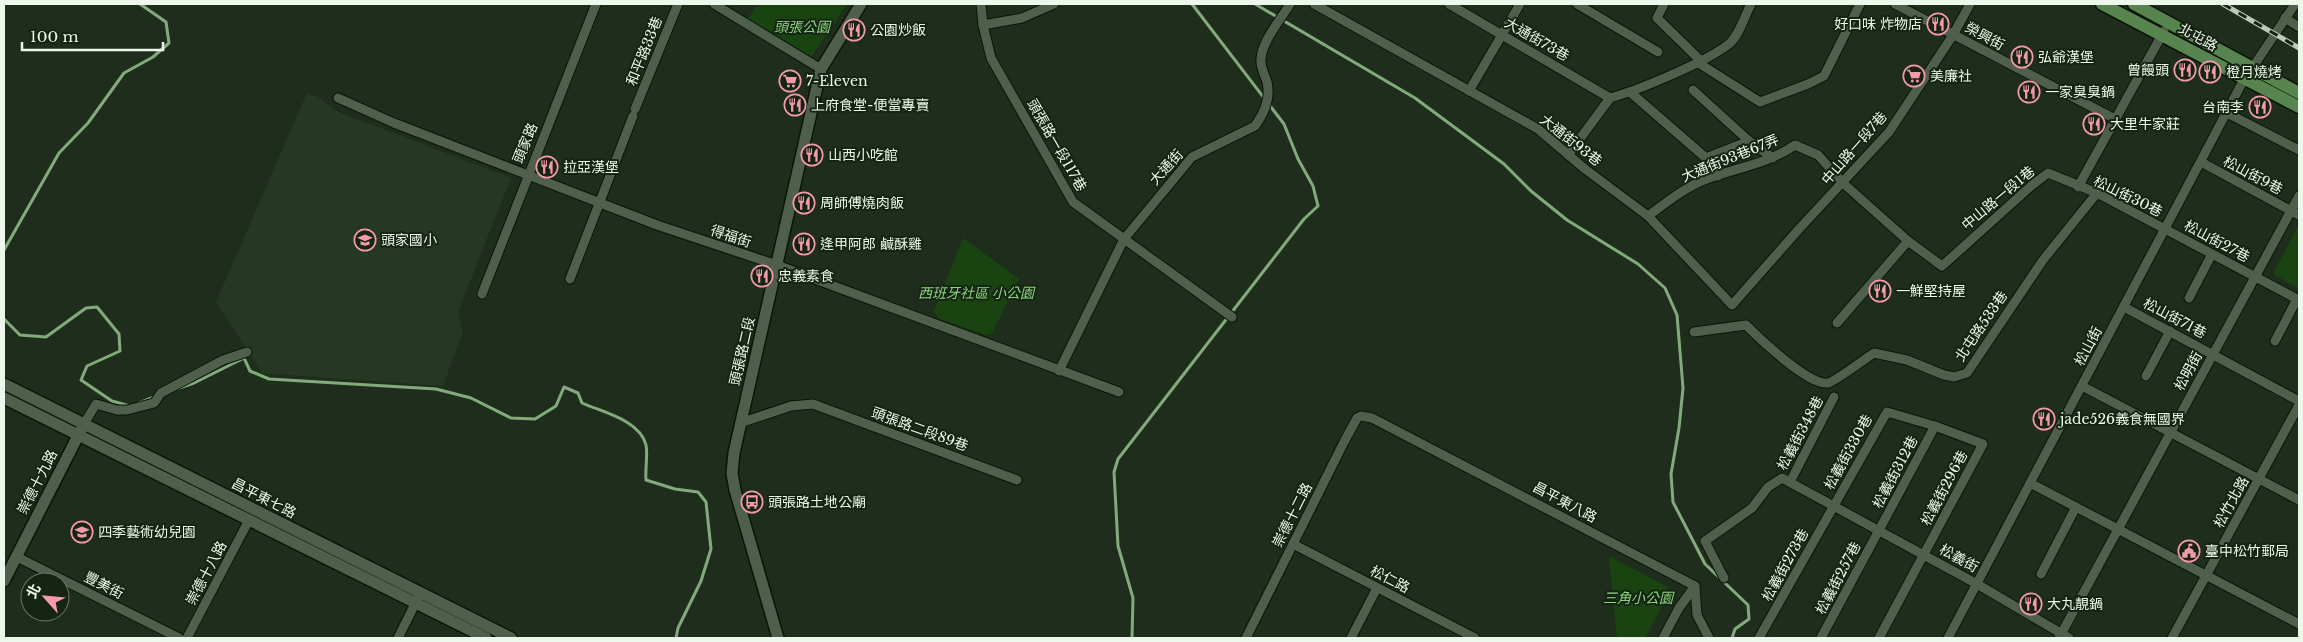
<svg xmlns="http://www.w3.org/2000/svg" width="2303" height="642" font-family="'Libre Baskerville','Noto Sans TC',serif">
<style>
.built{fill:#253922}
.green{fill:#194412}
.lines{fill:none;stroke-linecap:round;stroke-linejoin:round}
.stream{stroke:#83aa7c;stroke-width:3}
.street-casing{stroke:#081606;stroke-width:11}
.secondary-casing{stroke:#081606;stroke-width:14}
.primary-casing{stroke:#081606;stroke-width:15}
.street{stroke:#4f5f4b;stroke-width:9}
.secondary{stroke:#4f5f4b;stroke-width:11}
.primary{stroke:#588450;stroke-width:12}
.rail-casing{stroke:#bec9bb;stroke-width:5}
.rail{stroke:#152413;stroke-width:3;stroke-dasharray:9;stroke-linecap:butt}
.labels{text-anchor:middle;stroke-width:4;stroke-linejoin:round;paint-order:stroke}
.poi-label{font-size:14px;fill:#edf7eb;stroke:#152413;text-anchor:start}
.park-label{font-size:14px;font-style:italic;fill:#8cd47f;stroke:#152413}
.street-label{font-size:14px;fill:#edf7eb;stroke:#152413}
</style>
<rect width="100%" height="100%" fill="#1f2e1c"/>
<!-- built -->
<polygon class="built" points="307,93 318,97 336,111 511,178 458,312 463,331 443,386 262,373 216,302"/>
<!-- green -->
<g class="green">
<polygon points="758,4 847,4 810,59 747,20"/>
<polygon points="2298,227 2299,227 2299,289 2273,274"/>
<polygon points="963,238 1019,279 992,333 986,335 938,318 934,311"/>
<polygon points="1609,556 1666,586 1669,593 1645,638 1617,638"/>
</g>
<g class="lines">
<!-- stream -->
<g class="stream">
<polyline points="1255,4 1415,98 1504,164 1531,191 1567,220 1638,264 1665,288 1677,315 1683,388 1679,428 1671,474 1673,502 1705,564 1748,605 1749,619 1735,629 1732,638"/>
<polyline points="4,250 59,153 88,123 124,73 153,57 169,43 166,22 140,4"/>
<polyline points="4,319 20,335 46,337 86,308 97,307 119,334 120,351 87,366 81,380 112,401 130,406"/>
<path d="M176,389L194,383L244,358L250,371L269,379L436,389L471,398L511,418L535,419L556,406L564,387L578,393L582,403C602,412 640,420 646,445C648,455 645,469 646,480L675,489L698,492L706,502L711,549L701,581L678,628L676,638"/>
<polyline points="139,403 154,397"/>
<polyline points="1132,638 1133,598 1118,546 1114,472 1118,459 1304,219 1318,206 1313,186 1298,159 1284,124 1192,4"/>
</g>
<!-- street casing -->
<g class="street-casing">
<g id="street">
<polyline points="714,4 821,69"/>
<polyline points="981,4 983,25 991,58 1073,202 1232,317"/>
<polyline points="1314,4 1538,129 1585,169 1648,216 1732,305 1799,229 1889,132 1953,35 1970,4"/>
<polyline points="1449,4 1610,98"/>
<polyline points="1577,4 1658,52"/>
<polyline points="1664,4 1657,18 1700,60"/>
<polyline points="1895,4 2117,120"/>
<polyline points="2285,18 2299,27"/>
<polyline points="983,25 1022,18 1054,4"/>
<polyline points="1697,62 1760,102 1808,84 1824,76 1860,4"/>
<polyline points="1693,90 1749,141 1773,158"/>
<polyline points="1469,91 1520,4"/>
<polyline points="1630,92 1706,158 1718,176"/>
<polyline points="338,98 394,123 657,225 777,265 1119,392"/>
<path d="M1610,98C1639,90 1706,62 1729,44C1739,36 1745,15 1751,4"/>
<polyline points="635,109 678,4"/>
<polyline points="2227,113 2299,150"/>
<polyline points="1568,155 1610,98"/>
<polyline points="1706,158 1749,141"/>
<polyline points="2201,162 2299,215"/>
<polyline points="2078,187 2164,31"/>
<path d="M1648,216C1666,203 1684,188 1704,180C1735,168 1768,164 1795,145L1818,155L1843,183L1908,241L1942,266L2031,186L2048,173L2097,193L2299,300"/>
<polyline points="570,279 633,116"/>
<polyline points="482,294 596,4"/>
<polyline points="2189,298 2212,254"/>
<polyline points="2124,307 2299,401"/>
<polyline points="1837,323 1908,241"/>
<path d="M1694,332L1746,325C1760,339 1809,386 1828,383C1834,382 1866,358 1874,353L1907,360L1944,375L1954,377L1967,373L2043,260L2097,193"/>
<polyline points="2275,341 2297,299"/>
<path d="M1059,371L1124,239L1192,157L1255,126C1264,113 1271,99 1267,82C1265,75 1260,67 1261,59C1262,41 1281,19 1290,4"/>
<polyline points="2146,376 2170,331"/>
<polyline points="2082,386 2299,500"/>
<polyline points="740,423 791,406 813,404 1017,480"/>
<polyline points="84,424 96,404 117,410 127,410 154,403 161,393 223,360 247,352"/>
<polyline points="1790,482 1834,397"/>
<polyline points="2030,483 2299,624"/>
<polyline points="1293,544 1475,638"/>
<polyline points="17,557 179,638"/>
<polyline points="2041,574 2076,507"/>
<polyline points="1724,578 1705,541 1752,508 1768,487 1782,478 1977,584 2069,638"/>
<polyline points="187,638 249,520"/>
<polyline points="398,638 418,598"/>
<polyline points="1246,638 1344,442 1357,418 1361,416 1372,418 1695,586 1697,615 1709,638"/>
<polyline points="1351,638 1377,588"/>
<polyline points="1663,638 1679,608 1695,586"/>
<polyline points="1759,638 1887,412 1935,426 1983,444 1879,638"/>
<polyline points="1821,638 1935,426"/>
<polyline points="1948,638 2241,85 2295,4"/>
<polyline points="2059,638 2299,196"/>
<polyline points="2172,638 2299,405"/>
</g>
</g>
<!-- secondary casing -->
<g class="secondary-casing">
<g id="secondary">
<polyline points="4,384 511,638"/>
<polyline points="4,398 486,638"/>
<polyline points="4,581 81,430"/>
<polyline points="778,638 735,490 732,473 734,453 821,69 861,4"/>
</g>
</g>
<!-- primary casing -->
<g class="primary-casing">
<g id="primary">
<polyline points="2102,4 2299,107"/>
<polyline points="2134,4 2299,93"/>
</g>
</g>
<!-- street -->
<use href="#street" class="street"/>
<!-- secondary -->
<use href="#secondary" class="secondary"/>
<!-- primary -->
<use href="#primary" class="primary"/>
<!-- rail casing -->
<g class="rail-casing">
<polyline id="rail" points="2223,4 2299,48"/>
</g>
<!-- rail -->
<use href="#rail" class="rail"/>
</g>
<!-- icons -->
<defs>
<g id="restaurant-ring" transform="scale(1.125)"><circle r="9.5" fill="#152413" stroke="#f39aab" stroke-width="1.5"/><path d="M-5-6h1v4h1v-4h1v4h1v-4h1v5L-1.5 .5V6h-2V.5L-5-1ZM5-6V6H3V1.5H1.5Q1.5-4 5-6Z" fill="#f39aab"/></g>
<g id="supermarket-ring" transform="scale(1.125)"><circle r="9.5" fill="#152413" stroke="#f39aab" stroke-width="1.5"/><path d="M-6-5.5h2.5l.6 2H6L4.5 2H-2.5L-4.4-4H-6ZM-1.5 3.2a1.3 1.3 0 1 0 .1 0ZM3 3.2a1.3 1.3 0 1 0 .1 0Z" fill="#f39aab"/></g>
<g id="school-ring" transform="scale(1.125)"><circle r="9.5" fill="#152413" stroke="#f39aab" stroke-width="1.5"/><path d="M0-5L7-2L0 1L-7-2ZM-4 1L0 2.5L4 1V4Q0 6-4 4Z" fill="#f39aab"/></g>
<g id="bus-ring" transform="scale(1.125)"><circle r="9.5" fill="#152413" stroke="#f39aab" stroke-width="1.5"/><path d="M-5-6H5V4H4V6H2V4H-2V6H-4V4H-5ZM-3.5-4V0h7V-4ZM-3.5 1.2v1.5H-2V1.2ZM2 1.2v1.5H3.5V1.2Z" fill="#f39aab"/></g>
<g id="civic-ring" transform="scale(1.125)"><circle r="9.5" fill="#152413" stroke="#f39aab" stroke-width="1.5"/><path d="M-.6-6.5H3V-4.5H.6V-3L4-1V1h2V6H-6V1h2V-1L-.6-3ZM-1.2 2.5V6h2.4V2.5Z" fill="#f39aab"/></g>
</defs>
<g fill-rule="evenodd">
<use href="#restaurant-ring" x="1938" y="24"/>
<use href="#restaurant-ring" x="854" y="30"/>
<use href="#restaurant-ring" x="2022" y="57"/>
<use href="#restaurant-ring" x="2185" y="70"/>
<use href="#restaurant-ring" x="2210" y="72"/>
<use href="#supermarket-ring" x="1914" y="76"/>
<use href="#supermarket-ring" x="790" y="81"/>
<use href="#restaurant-ring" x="2029" y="92"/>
<use href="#restaurant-ring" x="795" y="105"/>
<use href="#restaurant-ring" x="2260" y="107"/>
<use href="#restaurant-ring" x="2094" y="124"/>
<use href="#restaurant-ring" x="812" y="155"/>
<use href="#restaurant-ring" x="547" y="167"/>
<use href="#restaurant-ring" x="804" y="203"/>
<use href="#school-ring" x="365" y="240"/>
<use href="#restaurant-ring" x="804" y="244"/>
<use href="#restaurant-ring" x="762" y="276"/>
<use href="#restaurant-ring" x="1880" y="291"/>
<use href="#restaurant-ring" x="2044" y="419"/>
<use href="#bus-ring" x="752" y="502"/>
<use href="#school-ring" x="82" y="532"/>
<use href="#civic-ring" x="2189" y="551"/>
<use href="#restaurant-ring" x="2031" y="604"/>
</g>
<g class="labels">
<!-- poi labels -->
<g class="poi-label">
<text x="1922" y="29" text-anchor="end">好口味 炸物店</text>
<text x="870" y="35">公園炒飯</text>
<text x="2038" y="62">弘爺漢堡</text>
<text x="2169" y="75" text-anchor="end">曾饅頭</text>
<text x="2226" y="77">橙月燒烤</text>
<text x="1930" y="81">美廉社</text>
<text x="806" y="86">7-Eleven</text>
<text x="2045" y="97">一家臭臭鍋</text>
<text x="811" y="110">上府食堂-便當專賣</text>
<text x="2244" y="112" text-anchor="end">台南李</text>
<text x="2110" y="129">大里牛家莊</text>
<text x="828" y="160">山西小吃館</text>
<text x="563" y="172">拉亞漢堡</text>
<text x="820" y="208">周師傅燒肉飯</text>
<text x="381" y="245">頭家國小</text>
<text x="820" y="249">逢甲阿郎 鹹酥雞</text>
<text x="778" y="281">忠義素食</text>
<text x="1896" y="296">一鮮堅持屋</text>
<text x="2060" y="424">jade526義食無國界</text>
<text x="768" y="507">頭張路土地公廟</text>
<text x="98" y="537">四季藝術幼兒園</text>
<text x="2205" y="556">臺中松竹郵局</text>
<text x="2047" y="609">大丸靚鍋</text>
</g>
<!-- park labels -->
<g class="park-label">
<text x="802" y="32">頭張公園</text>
<text x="976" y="298">西班牙社區 小公園</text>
<text x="1638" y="603">三角小公園</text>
</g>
<!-- street labels -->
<g class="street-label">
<text transform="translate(1985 36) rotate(28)" y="5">榮興街</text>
<text transform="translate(2198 37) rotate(29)" y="5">北屯路</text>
<text transform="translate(1537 39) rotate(30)" y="5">大通街73巷</text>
<text transform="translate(644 51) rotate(-68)" y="5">和平路33巷</text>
<text transform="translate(1571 140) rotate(38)" y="5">大通街93巷</text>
<text transform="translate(525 143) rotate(-67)" y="5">頭家路</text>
<text transform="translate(1057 145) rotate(60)" y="5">頭張路一段117巷</text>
<text transform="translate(1854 148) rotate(-49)" y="5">中山路一段7巷</text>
<text transform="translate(1730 158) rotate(-22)" y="5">大通街93巷67弄</text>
<text transform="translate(1166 167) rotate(-48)" y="5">大通街</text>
<text transform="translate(2253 175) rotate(28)" y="5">松山街9巷</text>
<text transform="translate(2128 196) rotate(26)" y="5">松山街30巷</text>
<text transform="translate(1998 198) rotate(-40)" y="5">中山路一段1巷</text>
<text transform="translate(731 236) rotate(18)" y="5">得福街</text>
<text transform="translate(2217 241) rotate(28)" y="5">松山街27巷</text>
<text transform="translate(2175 318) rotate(28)" y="5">松山街71巷</text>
<text transform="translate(1981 326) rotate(-56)" y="5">北屯路533巷</text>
<text transform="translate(2088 346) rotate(-62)" y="5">松山街</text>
<text transform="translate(742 351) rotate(-77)" y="5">頭張路二段</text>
<text transform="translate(2188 371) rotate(-61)" y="5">松明街</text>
<text transform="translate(920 429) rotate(20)" y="5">頭張路二段89巷</text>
<text transform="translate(1800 433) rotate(-62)" y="5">松義街348巷</text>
<text transform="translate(1848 452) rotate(-61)" y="5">松義街330巷</text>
<text transform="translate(1895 472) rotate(-62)" y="5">松義街312巷</text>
<text transform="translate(37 482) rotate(-63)" y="5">崇德十九路</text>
<text transform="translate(1944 488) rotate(-62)" y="5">松義街296巷</text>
<text transform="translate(264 498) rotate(27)" y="5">昌平東七路</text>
<text transform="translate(1565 502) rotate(28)" y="5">昌平東八路</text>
<text transform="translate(2231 502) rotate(-61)" y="5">松竹北路</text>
<text transform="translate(1292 515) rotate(-63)" y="5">崇德十二路</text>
<text transform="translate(1959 558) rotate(29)" y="5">松義街</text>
<text transform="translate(1785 565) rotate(-61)" y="5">松義街273巷</text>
<text transform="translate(206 573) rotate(-62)" y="5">崇德十八路</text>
<text transform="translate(1838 578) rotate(-62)" y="5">松義街257巷</text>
<text transform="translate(1390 579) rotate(27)" y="5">松仁路</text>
<text transform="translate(104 585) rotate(27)" y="5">豐美街</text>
</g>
</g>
<!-- border -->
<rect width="2303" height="642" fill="none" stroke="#edf7eb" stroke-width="10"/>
<!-- north arrow -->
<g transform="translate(45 597) rotate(297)"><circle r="24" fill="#152413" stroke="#6b7869"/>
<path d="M0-4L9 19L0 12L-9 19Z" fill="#f39aab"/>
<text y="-8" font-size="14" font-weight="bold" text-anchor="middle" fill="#edf7eb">北</text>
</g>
<!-- scale -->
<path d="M22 42v8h141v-8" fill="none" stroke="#edf7eb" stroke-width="2.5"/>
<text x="30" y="42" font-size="15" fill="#edf7eb" stroke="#152413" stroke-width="4" paint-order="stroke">100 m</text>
</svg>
